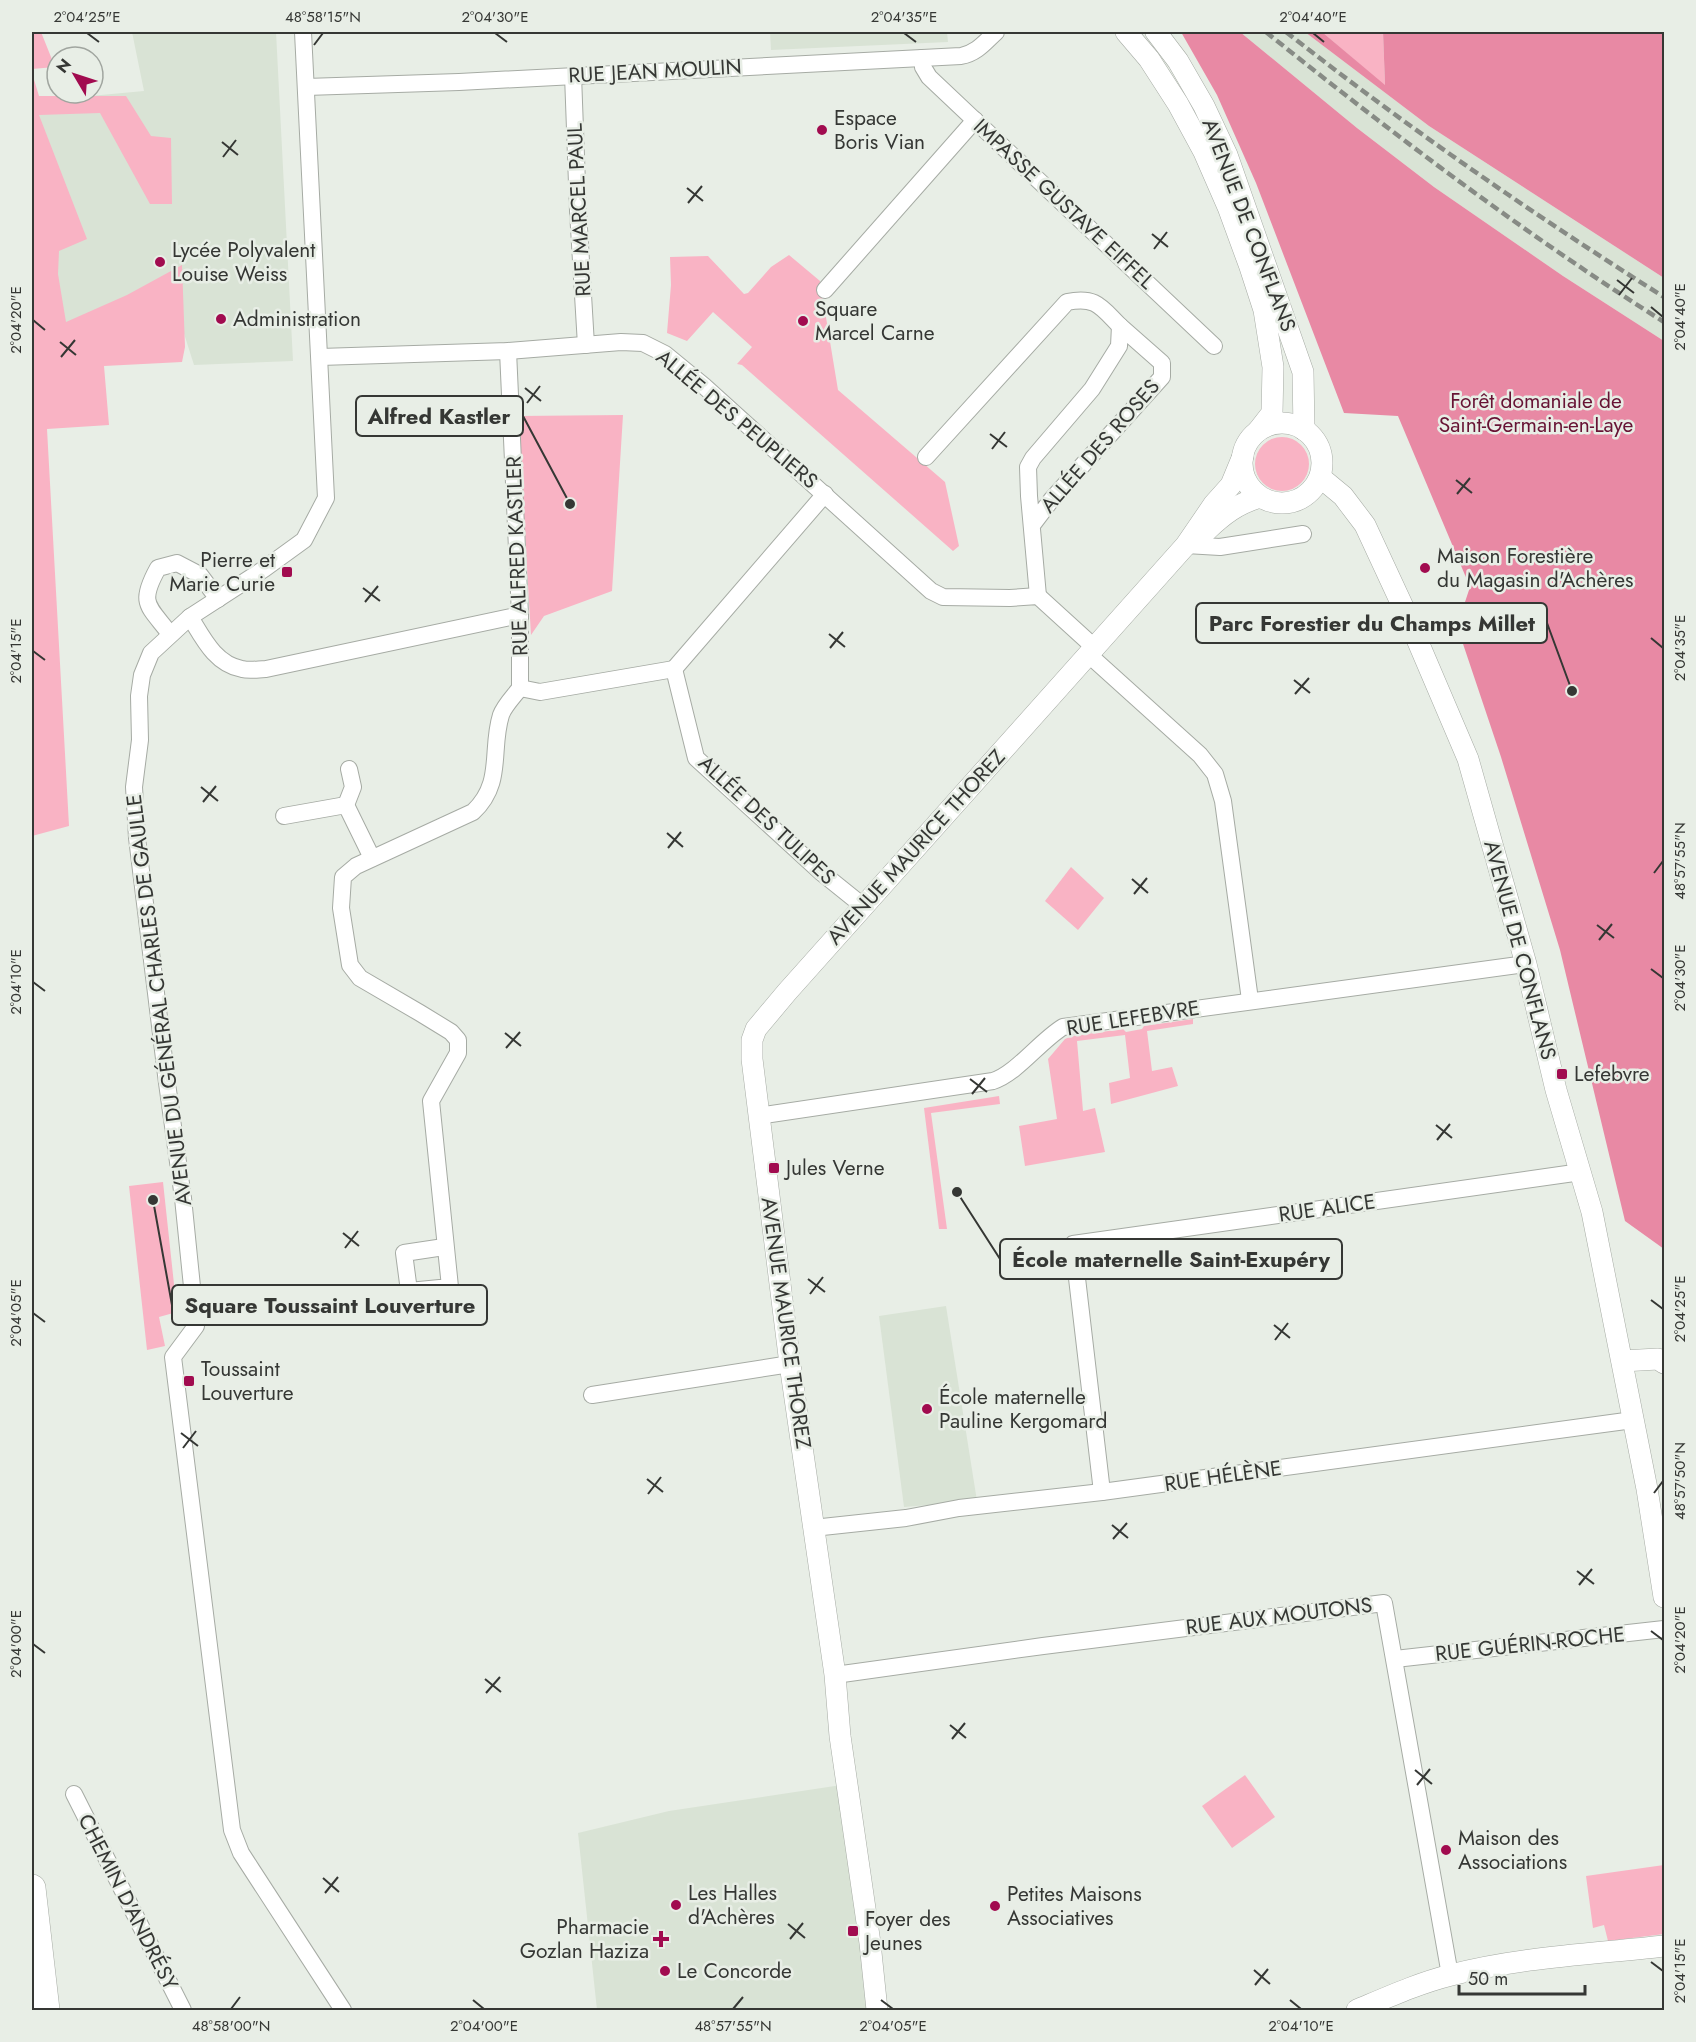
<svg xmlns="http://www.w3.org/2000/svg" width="1696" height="2042" font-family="Jost,sans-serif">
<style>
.built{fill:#d9e3d5}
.green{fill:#f9b3c4}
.forest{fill:#e889a4}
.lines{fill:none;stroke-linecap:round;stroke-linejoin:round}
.minor-casing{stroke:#a6aba4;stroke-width:18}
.tertiary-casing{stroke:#a6aba4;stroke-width:22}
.primary-casing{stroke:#a6aba4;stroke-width:28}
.minor{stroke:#fff;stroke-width:16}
.tertiary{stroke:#fff;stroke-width:21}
.primary{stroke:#fff;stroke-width:27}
.rail{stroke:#878b85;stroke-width:4.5;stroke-dasharray:9 4.5;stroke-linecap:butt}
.ticks{fill:none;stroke:#353734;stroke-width:2}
.poi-dot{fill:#a10b4f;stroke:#e8eee6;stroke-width:2}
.labels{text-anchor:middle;stroke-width:5;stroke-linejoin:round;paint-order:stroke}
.street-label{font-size:21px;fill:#353734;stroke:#e8eee6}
.poi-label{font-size:21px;fill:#353734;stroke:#e8eee6;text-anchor:start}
.park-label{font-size:21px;fill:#671334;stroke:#e8eee6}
.leader{fill:none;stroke:#353734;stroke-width:2}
.callout-dot{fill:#353734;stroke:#e8eee6;stroke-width:2}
.callout{fill:#e8eee6;stroke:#353734;stroke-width:2}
.callout-label{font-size:22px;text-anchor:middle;font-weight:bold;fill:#353734}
.neatline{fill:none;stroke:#353734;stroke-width:2}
.ticks-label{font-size:15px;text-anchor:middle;fill:#353734}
</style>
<rect width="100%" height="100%" fill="#e8eee6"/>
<!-- built -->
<g class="built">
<polygon points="132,32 276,32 293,361 194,365 180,321 46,391 36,101 144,91"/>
<polygon points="770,32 947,32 948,42 771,50"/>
<polygon points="1240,32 1305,32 1429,126 1664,278 1664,341 1563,276 1434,187 1357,128"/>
<polygon points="946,1306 977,1501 904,1507 879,1316"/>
<polygon points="848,1784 877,2010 597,2010 578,1833 669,1811"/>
</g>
<!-- green -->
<g class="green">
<polygon points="32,32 41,32 55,67 32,69"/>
<polygon points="1322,32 1383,32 1385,86"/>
<polygon points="32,73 39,96 126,96 151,136 171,138 172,204 150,204 100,113 39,115 87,239 59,251 58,274 66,322 127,295 182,265 185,347 182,362 104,366 109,425 47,429 69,826 32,836"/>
<polygon points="789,255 820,281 838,390 945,482 959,546 953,551 742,365 737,364 752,347 713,312 687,341 667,333 671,285 670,257 708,256 744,294 748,293 771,267"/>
<polygon points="623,415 612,591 544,616 531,635 518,416"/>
<circle cx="1282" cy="464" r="27"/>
<polygon points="1071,867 1104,898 1078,930 1045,901"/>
<polygon points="1193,1019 1193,1024 1147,1031 1152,1071 1172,1067 1178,1086 1111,1104 1109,1083 1130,1078 1125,1035 1077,1041 1083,1111 1095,1108 1105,1152 1025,1166 1019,1126 1057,1119 1048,1059 1065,1039 1072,1036 1123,1029 1126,1032 1142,1029 1144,1026"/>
<polygon points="999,1096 1000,1104 931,1113 947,1229 939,1229 924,1108"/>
<polygon points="163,1182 177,1312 159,1317 165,1346 147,1350 129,1186"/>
<polygon points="1245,1775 1275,1817 1232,1848 1202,1806"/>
<polygon points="1664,1865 1664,1934 1608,1941 1604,1925 1593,1928 1586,1876"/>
</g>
<!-- forest -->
<g class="forest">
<polygon points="1181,32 1240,32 1357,128 1434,187 1563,276 1664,341 1664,1249 1625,1221 1560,950 1501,757 1457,626 1470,587 1398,416 1344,413 1256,183 1217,95"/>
<polygon points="1305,32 1322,32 1385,85 1383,32 1664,32 1664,278 1429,126"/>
</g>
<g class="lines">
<!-- minor casing -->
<g class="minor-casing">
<g id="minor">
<polyline points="303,32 326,498 304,540 264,569 190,617 151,653 142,675 139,696 140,740 134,787 137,838 167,1083 183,1198 196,1326 173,1357 232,1830 241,1853 252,1870 343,2010"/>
<polyline points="922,58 923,67 929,77 1214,346"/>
<polyline points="573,75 578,211 586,345"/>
<path d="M306,87L459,82L961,56C977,53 985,42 996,32"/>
<polyline points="825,290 975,120"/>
<polyline points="508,351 520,615 520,688"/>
<polyline points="320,357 508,351 621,342 643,343 665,354 704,386 931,591 943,597 1010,598 1038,596 1094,647"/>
<path d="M926,457L1067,302C1096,296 1101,307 1120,326"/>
<polyline points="1033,524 1052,499 1162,377 1162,363 1120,326 1119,346 1092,389 1033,458 1028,467 1029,496 1038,596"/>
<polyline points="1186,545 1220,547 1303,534"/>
<path d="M190,617C203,638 215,664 242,669C250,671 259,669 266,669L520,615"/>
<path d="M170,634C148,605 138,604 158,568L177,563L200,575L218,599"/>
<polyline points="1088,654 1200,755 1215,774 1223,801 1250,1000"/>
<polyline points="674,669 696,758 822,873 863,906"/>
<polyline points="674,669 825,494"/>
<polyline points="520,688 540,692 674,669"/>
<polyline points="346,805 353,787 349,769"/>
<polyline points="284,816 346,805 372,858"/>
<path d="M758,1116L993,1081C1016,1074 1040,1041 1063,1027L1526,964"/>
<path d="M444,1247L404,1253L409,1291L450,1287L431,1101L458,1053V1040L451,1032L420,1013L360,978L350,965L341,908L343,877L356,866L473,812C504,783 490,750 501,715C504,706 514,696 520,688"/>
<polyline points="592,1395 790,1364"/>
<polyline points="1102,1492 1073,1244 1581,1172"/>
<polyline points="813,1528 906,1518 959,1508 1102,1492 1633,1420"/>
<polyline points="1395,1659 1664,1629"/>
<polyline points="835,1675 1043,1646 1384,1603 1450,1975"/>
<polyline points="74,1794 183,2010"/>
</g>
</g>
<!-- tertiary casing -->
<g class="tertiary-casing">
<g id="tertiary">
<polyline points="1126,32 1149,59 1178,104 1204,152 1228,207 1250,267 1264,310 1273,367 1272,413 1258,431"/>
<polyline points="1156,32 1178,61 1204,106 1227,155 1303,372 1304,430"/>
<circle cx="1282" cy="463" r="40"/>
<polyline points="1320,477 1343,496 1365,525 1404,609 1468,759 1526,964 1556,1090 1592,1212 1647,1489 1664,1597"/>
<path d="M1206,531C1224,514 1237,504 1260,497"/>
<polyline points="1622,1361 1658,1359 1664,1363"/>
<polyline points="877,2010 870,1943 840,1736 835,1675 790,1364 752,1059 752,1040 756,1029 787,992 1186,545 1214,504 1231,485 1243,456"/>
<path d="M1357,2010C1388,1997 1419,1983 1451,1975C1520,1957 1594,1954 1664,1946"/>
</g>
</g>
<!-- primary casing -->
<g class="primary-casing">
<polyline id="primary" points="32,1888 46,2010"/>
</g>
<!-- minor -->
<use href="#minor" class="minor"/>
<!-- tertiary -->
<use href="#tertiary" class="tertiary"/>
<!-- primary -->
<use href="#primary" class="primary"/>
<!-- rail -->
<g class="rail">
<path d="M1266,32C1394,135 1525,234 1664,322"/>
<path d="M1286,32C1407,127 1534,215 1664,297"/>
</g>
</g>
<!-- ticks -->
<path class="ticks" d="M87,33L99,42M495,33L507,42M904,33L916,42M1313,33L1324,42M314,45L323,33M222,142L238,155M223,157L236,140M687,188L703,201M688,203L702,186M1152,234L1168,247M1154,249L1167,232M1617,280L1634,293M1619,295L1632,278M1651,307L1663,317M33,320L45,330M60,342L76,355M61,357L75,340M525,388L541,401M527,403L540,386M990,434L1007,447M992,449L1005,432M1456,480L1472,493M1457,494L1470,478M363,588L380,601M365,602L378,586M829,634L845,647M1651,638L1663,648M830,648L843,632M33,651L45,660M1294,680L1310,693M1295,694L1309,678M201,787L218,801M203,802L216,786M667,833L683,847M668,848L681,832M1654,873L1663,861M1132,879L1148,893M1134,894L1147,878M1597,925L1614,938M1599,940L1612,924M1651,969L1663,978M33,982L45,991M505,1033L521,1046M506,1048L520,1032M970,1079L987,1092M972,1094L985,1078M1436,1125L1452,1138M1437,1140L1450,1124M343,1233L359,1246M345,1248L358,1231M808,1279L825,1292M810,1294L823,1277M1651,1300L1663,1309M33,1313L45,1322M1274,1325L1290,1338M1275,1340L1288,1323M181,1433L198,1446M183,1448L196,1431M647,1479L663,1492M1654,1493L1663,1481M648,1494L661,1477M1112,1525L1128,1538M1113,1539L1127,1523M1577,1571L1594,1584M1579,1585L1592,1569M1651,1631L1663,1640M33,1644L45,1653M485,1679L501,1692M486,1693L500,1677M950,1725L966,1738M952,1739L965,1723M1415,1770L1432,1784M1417,1785L1430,1769M323,1878L339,1892M325,1893L338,1877M788,1924L805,1938M790,1939L803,1923M1651,1962L1663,1971M1254,1970L1270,1984M1255,1985L1268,1969M473,2000L484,2009M881,2000L893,2009M1290,2000L1301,2009M231,2009L240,1997M733,2009L743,1997"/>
<!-- markers -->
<g class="poi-dot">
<circle cx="822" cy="130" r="6"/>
<circle cx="160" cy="262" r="6"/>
<circle cx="221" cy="319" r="6"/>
<circle cx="803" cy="321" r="6"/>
<circle cx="1425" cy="568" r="6"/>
<rect x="281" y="566" width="12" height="12" rx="3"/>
<rect x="1556" y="1068" width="12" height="12" rx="3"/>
<rect x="768" y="1162" width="12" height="12" rx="3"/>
<rect x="183" y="1375" width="12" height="12" rx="3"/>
<circle cx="927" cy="1409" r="6"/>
<circle cx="1446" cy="1850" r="6"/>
<circle cx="676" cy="1905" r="6"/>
<circle cx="995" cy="1906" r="6"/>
<rect x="847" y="1925" width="12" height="12" rx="3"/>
<path d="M658 1930h6v6h6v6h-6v6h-6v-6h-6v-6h6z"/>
<circle cx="665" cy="1971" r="6"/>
</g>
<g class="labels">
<!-- street labels -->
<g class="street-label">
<text transform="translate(655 71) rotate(-3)" y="7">RUE JEAN MOULIN</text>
<text transform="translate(1064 204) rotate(43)" y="7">IMPASSE GUSTAVE EIFFEL</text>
<text transform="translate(579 210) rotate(-93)" y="7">RUE MARCEL PAUL</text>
<text transform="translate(1249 225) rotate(69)" y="7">AVENUE DE CONFLANS</text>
<text transform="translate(737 419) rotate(40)" y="7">ALLÉE DES PEUPLIERS</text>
<text transform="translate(1100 446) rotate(-49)" y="7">ALLÉE DES ROSES</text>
<text transform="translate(517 556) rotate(-92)" y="7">RUE ALFRED KASTLER</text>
<text transform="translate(767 820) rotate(43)" y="7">ALLÉE DES TULIPES</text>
<text transform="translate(916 847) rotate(-48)" y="7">AVENUE MAURICE THOREZ</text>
<text transform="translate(1520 950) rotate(75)" y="7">AVENUE DE CONFLANS</text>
<text transform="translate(159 1000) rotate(-97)" y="7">AVENUE DU GÉNÉRAL CHARLES DE GAULLE</text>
<text transform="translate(1133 1018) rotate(-9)" y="7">RUE LEFEBVRE</text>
<text transform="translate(1327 1208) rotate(-8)" y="7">RUE ALICE</text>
<text transform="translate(786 1323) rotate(82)" y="7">AVENUE MAURICE THOREZ</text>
<text transform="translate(1223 1476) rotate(-8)" y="7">RUE HÉLÈNE</text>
<text transform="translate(1279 1616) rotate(-7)" y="7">RUE AUX MOUTONS</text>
<text transform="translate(1530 1644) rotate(-6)" y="7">RUE GUÉRIN-ROCHE</text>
<text transform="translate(128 1902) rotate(63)" y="7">CHEMIN D'ANDRÉSY</text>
</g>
<!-- poi labels -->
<g class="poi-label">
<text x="834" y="125">Espace<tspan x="834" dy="24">Boris Vian</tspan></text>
<text x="172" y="257">Lycée Polyvalent<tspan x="172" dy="24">Louise Weiss</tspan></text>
<text x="815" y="316">Square<tspan x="815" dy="24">Marcel Carne</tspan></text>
<text x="233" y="326">Administration</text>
<text x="1437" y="563">Maison Forestière<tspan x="1437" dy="24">du Magasin d'Achères</tspan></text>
<text x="275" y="567" text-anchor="end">Pierre et<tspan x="275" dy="24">Marie Curie</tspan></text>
<text x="1574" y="1081">Lefebvre</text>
<text x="786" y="1175">Jules Verne</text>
<text x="201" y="1376">Toussaint<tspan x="201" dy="24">Louverture</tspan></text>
<text x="939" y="1404">École maternelle<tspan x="939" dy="24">Pauline Kergomard</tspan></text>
<text x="1458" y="1845">Maison des<tspan x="1458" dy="24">Associations</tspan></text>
<text x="688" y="1900">Les Halles<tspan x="688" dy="24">d'Achères</tspan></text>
<text x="1007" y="1901">Petites Maisons<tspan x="1007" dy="24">Associatives</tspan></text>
<text x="865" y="1926">Foyer des<tspan x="865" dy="24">Jeunes</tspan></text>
<text x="649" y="1934" text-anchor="end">Pharmacie<tspan x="649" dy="24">Gozlan Haziza</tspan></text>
<text x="677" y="1978">Le Concorde</text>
</g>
<!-- park labels -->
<g class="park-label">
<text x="1536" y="408">Forêt domaniale de<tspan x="1536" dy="24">Saint-Germain-en-Laye</tspan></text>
</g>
</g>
<!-- callouts -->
<path class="leader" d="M570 504L523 416M1572 691L1547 623M957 1192L1000 1259M153 1200L172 1305"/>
<g class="callout-dot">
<circle cx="570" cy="504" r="6"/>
<circle cx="1572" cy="691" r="6"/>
<circle cx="957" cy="1192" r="6"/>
<circle cx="153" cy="1200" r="6"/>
</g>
<g class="callout">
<rect x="356" y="396" width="167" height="40" rx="6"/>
<rect x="1196" y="603" width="351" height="40" rx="6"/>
<rect x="1000" y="1239" width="342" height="40" rx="6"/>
<rect x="172" y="1285" width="315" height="40" rx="6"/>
</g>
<g class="callout-label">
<text x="439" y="424">Alfred Kastler</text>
<text x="1372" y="631">Parc Forestier du Champs Millet</text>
<text x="1171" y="1267">École maternelle Saint-Exupéry</text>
<text x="330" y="1313">Square Toussaint Louverture</text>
</g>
<!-- border -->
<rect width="1696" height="2042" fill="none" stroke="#e8eee6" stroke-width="66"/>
<!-- north arrow -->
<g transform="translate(75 75) rotate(309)"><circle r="28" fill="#e8eee6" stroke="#a0a59f" stroke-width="1.5"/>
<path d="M0-4.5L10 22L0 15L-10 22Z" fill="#a10b4f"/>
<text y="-9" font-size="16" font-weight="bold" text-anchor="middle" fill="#353734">N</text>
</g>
<!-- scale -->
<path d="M1459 1985v9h126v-9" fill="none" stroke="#353734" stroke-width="3"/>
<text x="1468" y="1985" font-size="18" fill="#353734" stroke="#e8eee6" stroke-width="4.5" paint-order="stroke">50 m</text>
<rect x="33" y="33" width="1630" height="1976" class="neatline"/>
<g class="ticks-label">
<text x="87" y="22">2°04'25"E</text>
<text x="323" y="22">48°58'15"N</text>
<text x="495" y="22">2°04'30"E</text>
<text x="904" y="22">2°04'35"E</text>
<text x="1313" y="22">2°04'40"E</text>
<text transform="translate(1680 317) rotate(-90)" y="5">2°04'40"E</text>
<text transform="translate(16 320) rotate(-90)" y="5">2°04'20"E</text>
<text transform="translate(1680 648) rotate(-90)" y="5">2°04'35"E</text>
<text transform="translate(16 651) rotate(-90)" y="5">2°04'15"E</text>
<text transform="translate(1680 861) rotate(-90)" y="5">48°57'55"N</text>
<text transform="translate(1680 978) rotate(-90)" y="5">2°04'30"E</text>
<text transform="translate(16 982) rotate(-90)" y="5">2°04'10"E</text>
<text transform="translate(1680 1309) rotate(-90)" y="5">2°04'25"E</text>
<text transform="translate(16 1313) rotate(-90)" y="5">2°04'05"E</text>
<text transform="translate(1680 1481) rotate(-90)" y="5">48°57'50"N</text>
<text transform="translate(1680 1640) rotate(-90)" y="5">2°04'20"E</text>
<text transform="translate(16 1644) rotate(-90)" y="5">2°04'00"E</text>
<text transform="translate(1680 1971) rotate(-90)" y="5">2°04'15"E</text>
<text x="231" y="2031">48°58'00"N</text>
<text x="484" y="2031">2°04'00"E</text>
<text x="733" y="2031">48°57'55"N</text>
<text x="893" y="2031">2°04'05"E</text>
<text x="1301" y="2031">2°04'10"E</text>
</g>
</svg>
